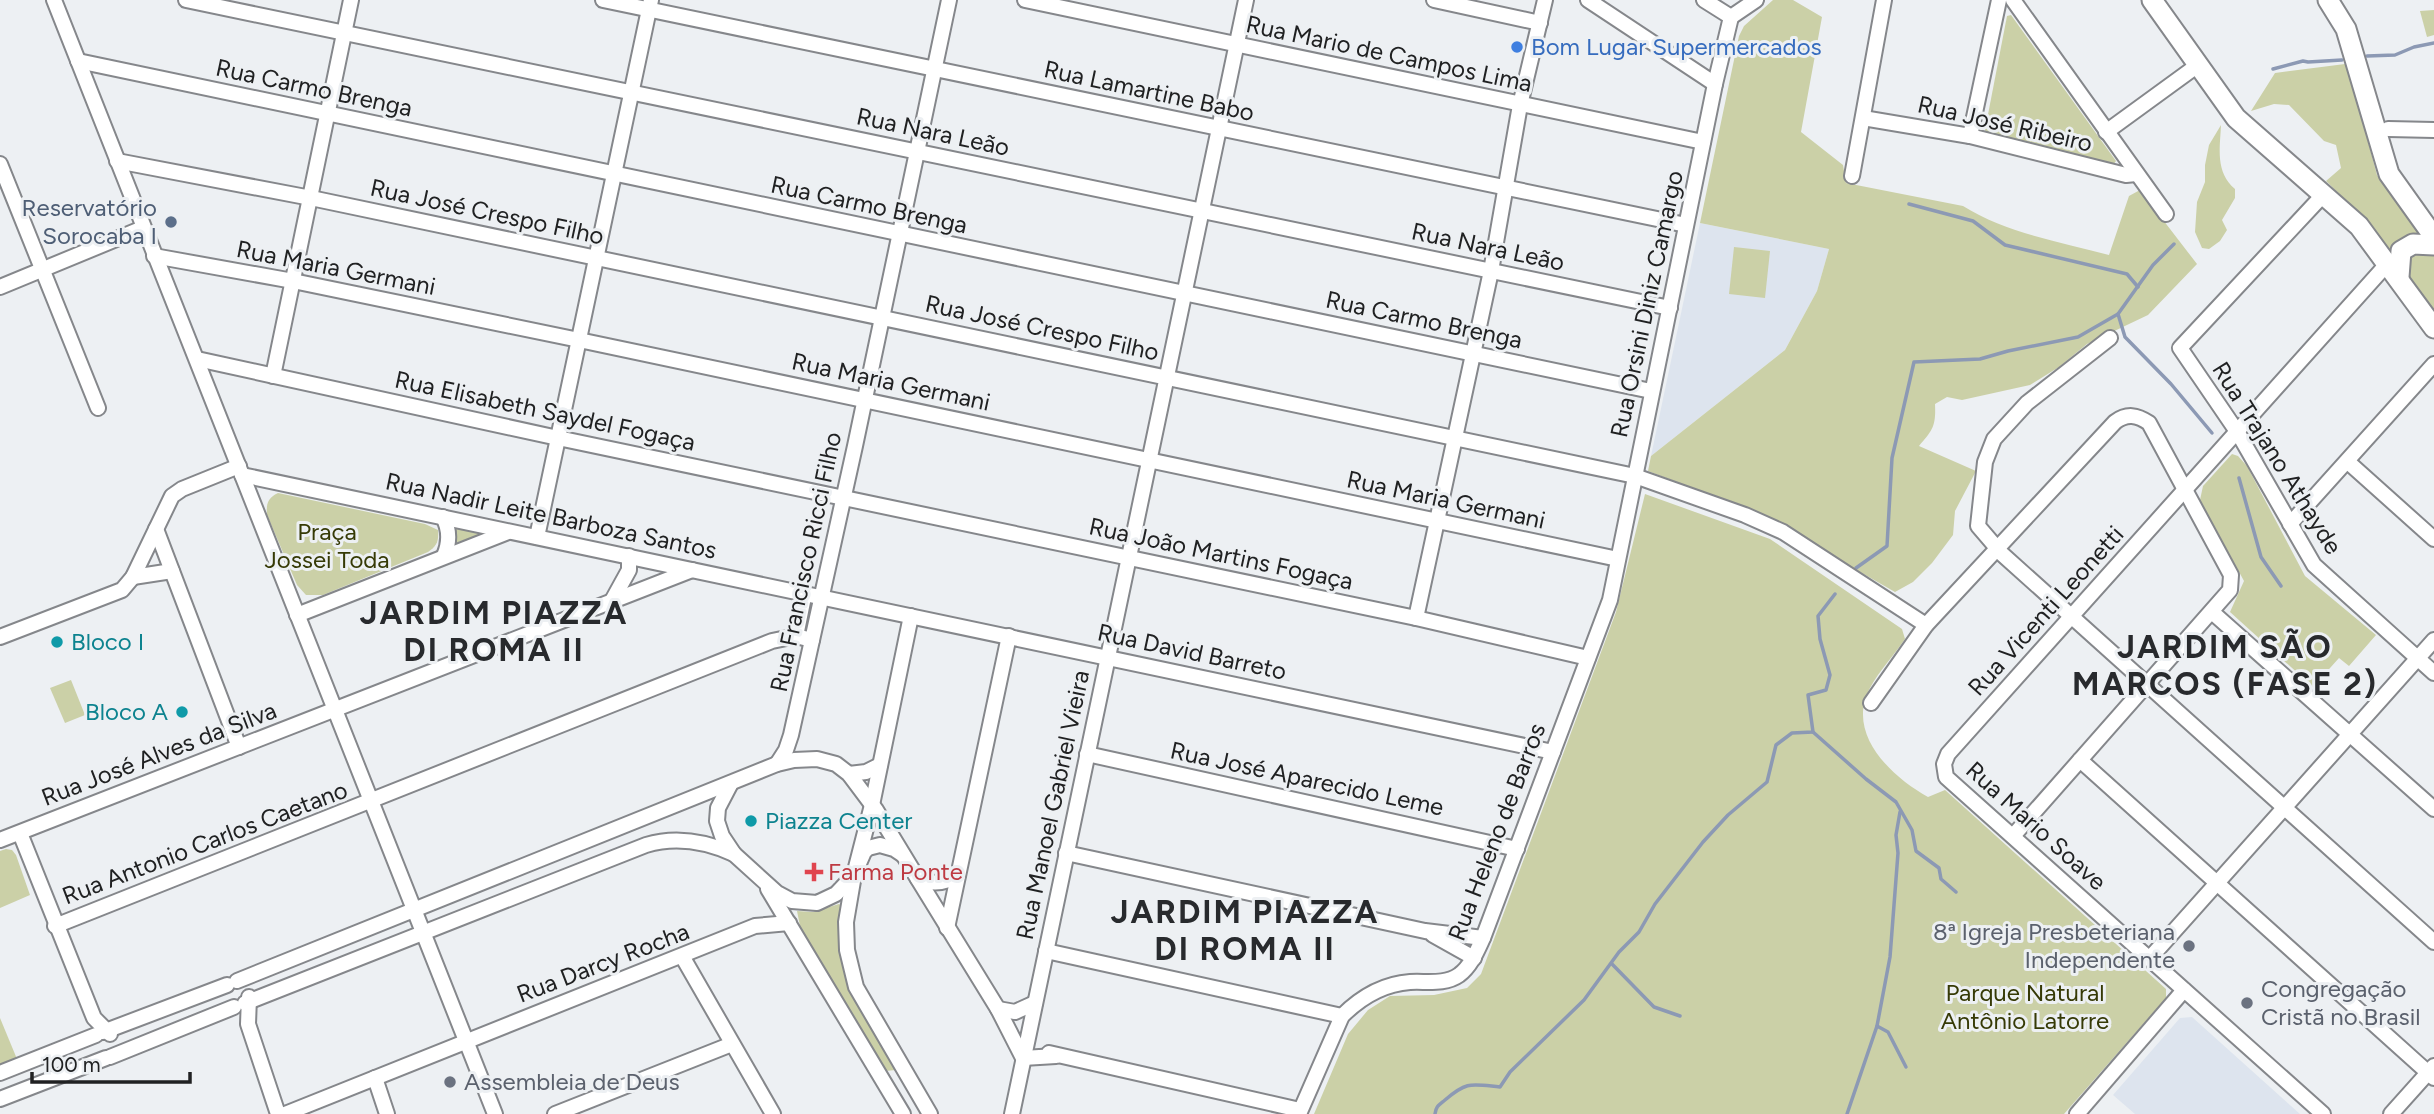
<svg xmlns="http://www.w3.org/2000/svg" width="2434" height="1114" font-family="Figtree,sans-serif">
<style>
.built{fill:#dde4ee}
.green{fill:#cbd0a7}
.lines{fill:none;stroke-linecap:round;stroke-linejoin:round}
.stream{stroke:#8c99b4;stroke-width:3.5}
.minor-casing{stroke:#85878b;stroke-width:18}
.major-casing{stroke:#85878b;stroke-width:23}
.minor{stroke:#fff;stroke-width:14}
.major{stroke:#fff;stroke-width:19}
.shop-dot{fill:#3f7fe0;stroke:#edf0f3;stroke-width:2.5}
.service-dot{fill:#5c6f8a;stroke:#edf0f3;stroke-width:2.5}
.culture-dot{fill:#0f9aa8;stroke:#edf0f3;stroke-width:2.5}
.health-dot{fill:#e0444e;stroke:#edf0f3;stroke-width:2.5}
.worship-dot{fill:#6b7280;stroke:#edf0f3;stroke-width:2.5}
.labels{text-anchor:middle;stroke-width:6;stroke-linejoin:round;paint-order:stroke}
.shop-label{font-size:24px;fill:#366cbe;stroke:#edf0f3;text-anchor:start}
.street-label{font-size:24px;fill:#202122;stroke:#edf0f3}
.service-label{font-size:24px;fill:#4e5e75;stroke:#edf0f3;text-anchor:end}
.park-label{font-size:24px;fill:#363a06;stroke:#edf0f3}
.culture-label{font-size:24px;fill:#0d838f;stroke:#edf0f3;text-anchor:start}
.health-label{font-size:24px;fill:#be3a42;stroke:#edf0f3;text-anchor:start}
.worship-label{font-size:24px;fill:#5b616d;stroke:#edf0f3;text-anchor:start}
.district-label{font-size:32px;font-weight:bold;letter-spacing:2px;fill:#282a2d;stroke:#edf0f3}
</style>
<rect width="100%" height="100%" fill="#edf0f3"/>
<!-- built -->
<g class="built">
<polygon points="1700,223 1829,249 1817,291 1785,350 1651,456"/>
<polygon points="2192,1017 2300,1114 2135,1114 2113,1095 2180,1018"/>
</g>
<!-- green -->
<g class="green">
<path d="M1773,0H1793L1822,17L1801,132L1843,165L1846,183L1963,206C2006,233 2061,242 2109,255L2129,196L2140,190L2197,264L2148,315L2087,344L2059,367L2030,385L1962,400L1947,397L1935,404C1936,426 1933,430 1919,446L1976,471L1955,511L1953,535L1932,563L1913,582L1895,592L1841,561L1792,529L1771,518L1648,471L1651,456L1785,350L1817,291L1829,249L1700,223L1739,36L1744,26Z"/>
<polygon points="2434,10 2434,35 2427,37 2420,11"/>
<polygon points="2011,15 2116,161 2113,165 1986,134 1985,130 2007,16"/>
<polygon points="2345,64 2348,67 2377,175 2392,197 2427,237 2393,250 2387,249 2360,214 2326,181 2341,168 2336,145 2324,141 2289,105 2274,104 2251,111 2275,73"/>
<path d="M2221,125C2220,148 2215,172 2235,189V198L2222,220L2227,230L2220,241L2209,249L2202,248L2195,232L2197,202L2205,182V165L2209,145Z"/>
<polygon points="1734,247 1770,251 1765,298 1729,294"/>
<polygon points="2420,251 2434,254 2434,316 2408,281 2408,256"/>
<polygon points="2232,454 2238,456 2247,466 2305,576 2376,635 2349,666 2339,658 2313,687 2230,612 2244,581 2200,500 2203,486"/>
<path d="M278,493L425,524L438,530C439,541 437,546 428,552L323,595H306L297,585L267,515C266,503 268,498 278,493Z"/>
<path d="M1645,494L1770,539L1902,629L1905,639C1895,654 1878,672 1870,688C1845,734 1892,777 1928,797L1945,790L2166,989V998L2064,1114H1314L1348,1034L1368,1010L1390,996L1434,995L1467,988L1481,974L1616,612Z"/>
<polygon points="453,526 479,533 480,535 455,543 456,532"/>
<polygon points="71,680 85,715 65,723 50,688"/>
<polygon points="6,849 12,850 16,855 30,895 0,908 0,851"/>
<polygon points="839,904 842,906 841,953 848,989 896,1070 885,1071 800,926 797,911 813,912"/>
<polygon points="0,1018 17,1059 0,1065"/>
</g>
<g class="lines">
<!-- stream -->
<g class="stream">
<polyline points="2367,56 2395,55 2414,47 2434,43"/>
<polyline points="2273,69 2303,61 2308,62 2342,60"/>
<polyline points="1909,204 1973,221 2005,245 2127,274 2138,287"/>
<polyline points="2118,314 2125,337 2171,384 2212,433"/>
<polyline points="2239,478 2261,557 2281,586"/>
<polyline points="1856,568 1887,546 1892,458 1914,362 1980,359 2008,351 2078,337 2118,314 2153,265 2174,244"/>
<polyline points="1813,732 1866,779 1896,802 1912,830 1916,851 1939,868 1941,879 1956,892"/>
<polyline points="1612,964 1654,1007 1680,1016"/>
<polyline points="1877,1026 1888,1032 1906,1067"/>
<path d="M1435,1114C1436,1106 1439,1105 1445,1100C1467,1081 1471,1084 1500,1087L1510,1072L1584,1000L1619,952L1639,932L1655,904L1703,842L1728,815L1767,782L1776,745L1792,733L1813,732L1808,695L1826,690L1830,675L1820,639L1818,616L1835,594"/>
<polyline points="1847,1114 1877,1026 1890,957 1898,853 1896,835 1900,812"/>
</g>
<!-- minor casing -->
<g class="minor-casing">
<g id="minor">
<polyline points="54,0 495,1114"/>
<polyline points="186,0 1670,308"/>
<polyline points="603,0 1686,225"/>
<polyline points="1025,0 1703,142"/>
<polyline points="1434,0 1540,23"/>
<polyline points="1588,0 1715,84"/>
<polyline points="1704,0 1731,17 1756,0"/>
<polyline points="2013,0 2166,214"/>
<polyline points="78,61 1651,391"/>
<polyline points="1863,118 1970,136 2126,175 2136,174"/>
<polyline points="2388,129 2434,130"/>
<polyline points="2106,132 2198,65"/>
<polyline points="1970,136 1999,0"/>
<polyline points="117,161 311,198 1635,476 1745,515 1783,532 1926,625"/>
<polyline points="0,164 98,408"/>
<polyline points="1852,176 1884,0"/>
<polyline points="2324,194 2180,348 2238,433 2314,565 2434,673"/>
<polyline points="154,256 293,281 579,340 1618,559"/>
<polyline points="0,287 143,228"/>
<polyline points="2110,338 2027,403 1994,439 1985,462 1978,526 2002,554 2434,942"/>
<polyline points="197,359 558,438 1416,618 1588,658"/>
<polyline points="273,376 351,0"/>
<polyline points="2348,462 2434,539"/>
<polyline points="242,475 1553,752"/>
<path d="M443,517C450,530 450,542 444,556"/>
<polyline points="2290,524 2434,364"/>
<polyline points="156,529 239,747"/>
<polyline points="537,537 651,0"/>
<polyline points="133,577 172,571"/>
<polyline points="613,599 629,570 629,556"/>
<polyline points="2212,612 2434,809"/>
<polyline points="297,615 508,532"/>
<polyline points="1416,618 1491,271 1520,105 1545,0"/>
<polyline points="796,636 805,592"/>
<polyline points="0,637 122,590 133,577 172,496 182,489 239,466"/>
<path d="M1871,703L1926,625L2115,422C2127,413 2137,415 2149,423L2231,575L2230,590L2013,836"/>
<polyline points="1087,754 1517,849"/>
<polyline points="2080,760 2434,1078"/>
<polyline points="777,764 786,750 791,735 855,446 949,0"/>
<polyline points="849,774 866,772 880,765"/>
<polyline points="730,785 718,808 717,821 722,836 734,854 777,893 792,901 817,903 836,894 854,875 872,805 911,616"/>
<polyline points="20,833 94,1018 110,1034"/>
<polyline points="0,840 692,570"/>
<polyline points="1066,853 1425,931 1483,938"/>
<polyline points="903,855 894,849 880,845 868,848 864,852 854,875 846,922 847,950 856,987 930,1114"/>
<path d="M918,879C933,885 945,884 958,875"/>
<polyline points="768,889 903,1114"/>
<polyline points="55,926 772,641 796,636 812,640"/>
<polyline points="947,928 1009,636"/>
<polyline points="1433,935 1474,958"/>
<polyline points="1046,951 1342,1016"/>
<polyline points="682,956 773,1114"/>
<polyline points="2150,958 2434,640"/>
<polyline points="237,981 777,764 794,760 817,759 836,764 849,774 876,810 918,879 998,1009 1023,1058 1056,1056"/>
<polyline points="249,997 248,1024 278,1114"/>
<path d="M245,1003L646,845C676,836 705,841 734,854"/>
<polyline points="998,1009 1015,1012 1035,1003"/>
<polyline points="103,1032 227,985"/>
<polyline points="1049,1053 1300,1110"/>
<polyline points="110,1057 234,1007"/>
<polyline points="0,1073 96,1035"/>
<polyline points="375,1078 387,1114"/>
<polyline points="0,1099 106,1058"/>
<polyline points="285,1114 755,926 789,923"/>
<polyline points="555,1114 732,1044"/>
<polyline points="1012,1114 1246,0"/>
<path d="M1299,1114L1342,1016C1361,997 1382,984 1410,982C1426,981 1445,985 1459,975C1471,966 1477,951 1483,938L1610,600L1715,84L1731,17"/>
<polyline points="2077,1114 2184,990"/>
<path d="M2323,1114L1946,777L1944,764L1948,754C2093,590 2242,428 2388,263"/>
<polyline points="2391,1114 2434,1066"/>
</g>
</g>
<!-- major casing -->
<g class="major-casing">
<g id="major">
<polyline points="2152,0 2236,118 2359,226 2434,328"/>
<polyline points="2328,0 2346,29 2389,174 2434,237"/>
<polyline points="2399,277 2401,251 2413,244 2434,245"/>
</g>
</g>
<!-- minor -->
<use href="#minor" class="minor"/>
<!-- major -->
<use href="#major" class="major"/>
</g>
<!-- markers -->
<circle class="shop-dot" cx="1517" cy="47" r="7"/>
<circle class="service-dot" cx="171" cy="222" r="7"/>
<g class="culture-dot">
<circle cx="57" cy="642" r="7"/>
<circle cx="182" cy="712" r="7"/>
<circle cx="751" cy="821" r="7"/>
</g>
<path class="health-dot" d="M810.5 861.5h7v7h7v7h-7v7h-7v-7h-7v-7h7z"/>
<g class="worship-dot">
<circle cx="2189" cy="946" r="7"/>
<circle cx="2247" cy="1003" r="7"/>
<circle cx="450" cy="1082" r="7"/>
</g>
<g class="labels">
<!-- shop labels -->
<g class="shop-label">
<text x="1531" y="55">Bom Lugar Supermercados</text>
</g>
<!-- street labels -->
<g class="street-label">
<text transform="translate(1389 54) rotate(12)" y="8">Rua Mario de Campos Lima</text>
<text transform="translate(314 88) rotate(12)" y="8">Rua Carmo Brenga</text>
<text transform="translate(1149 91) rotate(12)" y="8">Rua Lamartine Babo</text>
<text transform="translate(2005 124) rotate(13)" y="8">Rua José Ribeiro</text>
<text transform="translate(933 132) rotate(12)" y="8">Rua Nara Leão</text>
<text transform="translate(869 205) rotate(12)" y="8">Rua Carmo Brenga</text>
<text transform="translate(487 212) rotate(12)" y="8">Rua José Crespo Filho</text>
<text transform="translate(1488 247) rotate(12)" y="8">Rua Nara Leão</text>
<text transform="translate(336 268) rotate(11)" y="8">Rua Maria Germani</text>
<text transform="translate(1647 304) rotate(-78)" y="8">Rua Orsini Diniz Camargo</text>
<text transform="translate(1424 320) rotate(12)" y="8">Rua Carmo Brenga</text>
<text transform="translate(1042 328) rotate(12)" y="8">Rua José Crespo Filho</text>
<text transform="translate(891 382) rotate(12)" y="8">Rua Maria Germani</text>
<text transform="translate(545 411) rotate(12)" y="8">Rua Elisabeth Saydel Fogaça</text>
<text transform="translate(2277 458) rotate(58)" y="8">Rua Trajano Athayde</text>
<text transform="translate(1446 500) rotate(12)" y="8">Rua Maria Germani</text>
<text transform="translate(551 516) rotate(12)" y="8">Rua Nadir Leite Barboza Santos</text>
<text transform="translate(1221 554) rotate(12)" y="8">Rua João Martins Fogaça</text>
<text transform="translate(806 562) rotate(-78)" y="8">Rua Francisco Ricci Filho</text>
<text transform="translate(2046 611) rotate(-48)" y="8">Rua Vicenti Leonetti</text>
<text transform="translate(1192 652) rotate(12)" y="8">Rua David Barreto</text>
<text transform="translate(159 754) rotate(-21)" y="8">Rua José Alves da Silva</text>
<text transform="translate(1307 779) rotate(12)" y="8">Rua José Aparecido Leme</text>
<text transform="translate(1053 805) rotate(-78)" y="8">Rua Manoel Gabriel Vieira</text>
<text transform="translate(2036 826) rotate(42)" y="8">Rua Mario Soave</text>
<text transform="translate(1497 832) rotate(-69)" y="8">Rua Heleno de Barros</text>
<text transform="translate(205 843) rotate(-21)" y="8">Rua Antonio Carlos Caetano</text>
<text transform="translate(603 963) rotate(-21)" y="8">Rua Darcy Rocha</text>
</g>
<!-- service labels -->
<g class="service-label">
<text x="157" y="216">Reservatório<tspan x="157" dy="28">Sorocaba I</tspan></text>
</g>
<!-- park labels -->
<g class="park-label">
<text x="327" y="540">Praça<tspan x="327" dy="28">Jossei Toda</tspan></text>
<text x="2025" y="1001">Parque Natural<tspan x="2025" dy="28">Antônio Latorre</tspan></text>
</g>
<!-- culture labels -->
<g class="culture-label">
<text x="71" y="650">Bloco I</text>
<text x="168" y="720" text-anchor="end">Bloco A</text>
<text x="765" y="829">Piazza Center</text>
</g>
<!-- health labels -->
<g class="health-label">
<text x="828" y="880">Farma Ponte</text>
</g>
<!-- worship labels -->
<g class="worship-label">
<text x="2175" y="940" text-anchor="end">8ª Igreja Presbeteriana<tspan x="2175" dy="28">Independente</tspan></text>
<text x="2261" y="997">Congregação<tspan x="2261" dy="28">Cristã no Brasil</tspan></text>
<text x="464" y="1090">Assembleia de Deus</text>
</g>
<!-- district labels -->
<g class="district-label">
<text x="494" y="624">JARDIM PIAZZA<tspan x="494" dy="37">DI ROMA II</tspan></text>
<text x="2225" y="658">JARDIM SÃO<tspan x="2225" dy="37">MARCOS (FASE 2)</tspan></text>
<text x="1245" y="923">JARDIM PIAZZA<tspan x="1245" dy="37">DI ROMA II</tspan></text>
</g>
</g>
<!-- scale -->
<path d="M32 1072v10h158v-10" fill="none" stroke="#202122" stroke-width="3.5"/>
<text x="42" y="1072" font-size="21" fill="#202122" stroke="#edf0f3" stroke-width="5" paint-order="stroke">100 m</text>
</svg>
